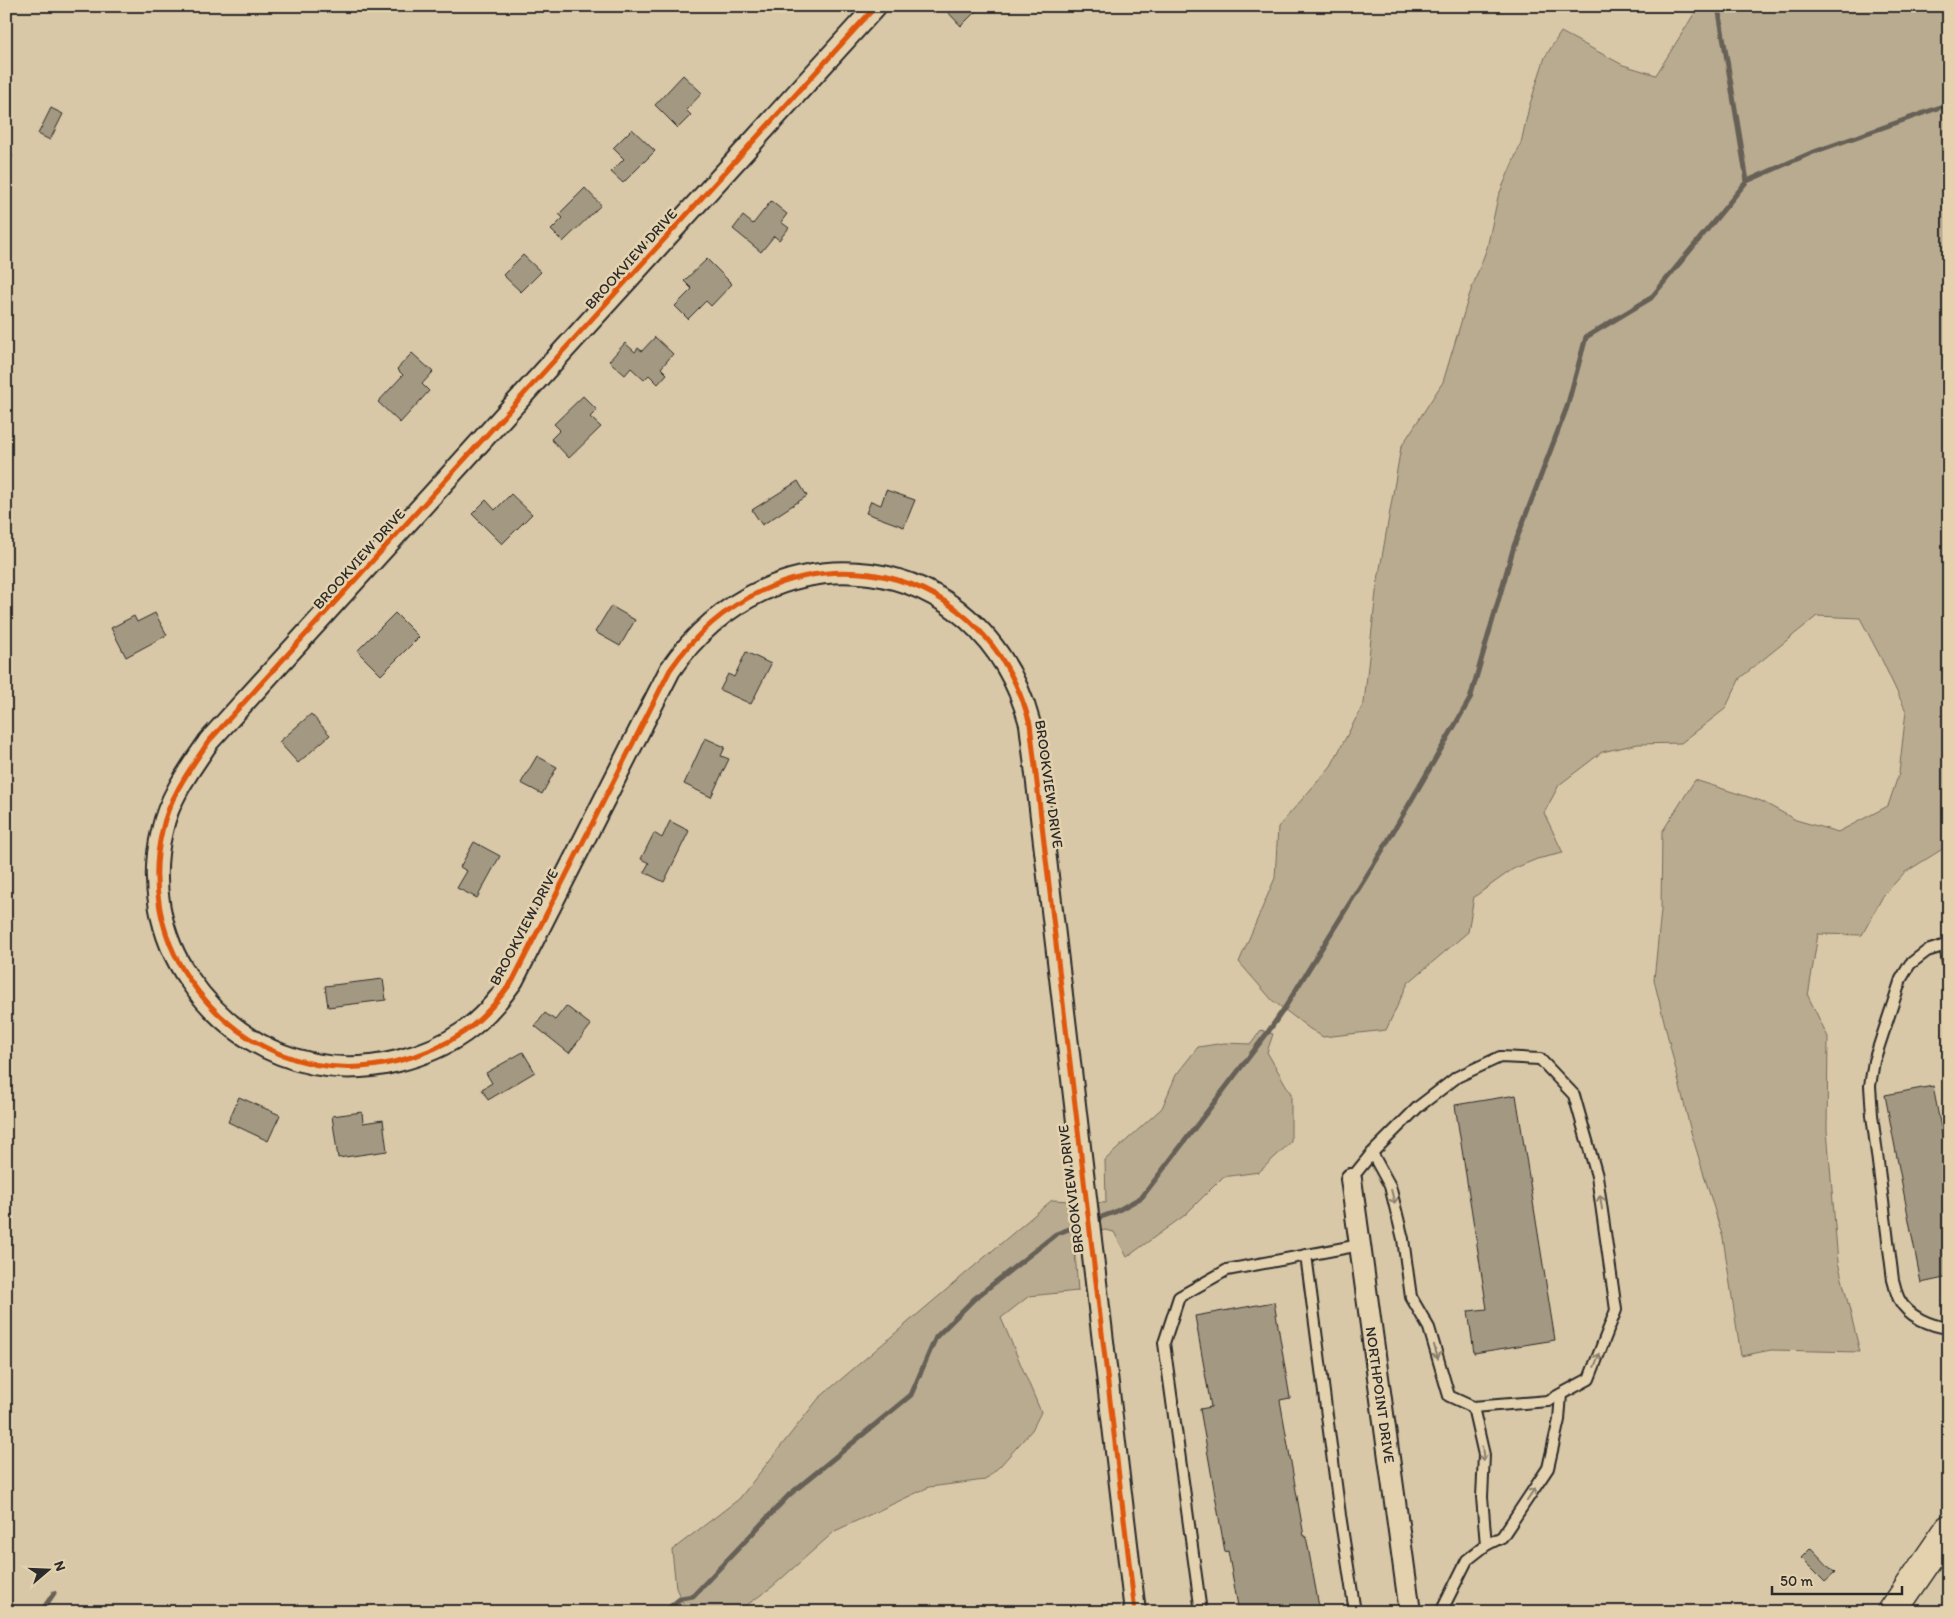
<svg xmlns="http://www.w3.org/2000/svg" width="1955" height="1618" font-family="Itim,sans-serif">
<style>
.green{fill:#b9ab90;stroke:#726b5e}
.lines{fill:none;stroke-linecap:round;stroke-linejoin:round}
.stream{stroke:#666156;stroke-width:5}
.building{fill:#a39881;stroke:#2b2b2b}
.lane-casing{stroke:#2b2b2b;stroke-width:14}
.street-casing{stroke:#2b2b2b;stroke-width:24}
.primary-casing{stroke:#2b2b2b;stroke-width:31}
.lane{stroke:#e4d2af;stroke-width:10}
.street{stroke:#e4d2af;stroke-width:20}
.primary{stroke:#e4d2af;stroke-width:28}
.cycleway-casing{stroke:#e4d2af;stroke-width:8}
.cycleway{stroke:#df570e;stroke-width:5}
.oneway{stroke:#887e6d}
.labels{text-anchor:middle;stroke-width:5;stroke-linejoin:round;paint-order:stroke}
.street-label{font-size:15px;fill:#2b2b2b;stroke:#e4d2af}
</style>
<rect width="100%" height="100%" fill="#d9c8a7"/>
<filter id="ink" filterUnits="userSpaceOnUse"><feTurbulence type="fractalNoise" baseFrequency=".02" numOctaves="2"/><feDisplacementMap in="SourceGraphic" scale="10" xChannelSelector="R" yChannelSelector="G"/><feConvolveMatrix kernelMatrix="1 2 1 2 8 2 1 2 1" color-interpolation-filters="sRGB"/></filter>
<g filter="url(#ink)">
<!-- green -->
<g class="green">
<polygon points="1699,6 1949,6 1949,845 1904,873 1883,896 1862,935 1818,934 1808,996 1828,1037 1827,1130 1838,1262 1860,1352 1771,1350 1741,1356 1723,1238 1691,1132 1654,980 1661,910 1662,832 1695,780 1761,801 1796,820 1838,832 1888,806 1899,773 1906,711 1881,658 1860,618 1817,616 1740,678 1725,709 1681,743 1638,744 1602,752 1559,785 1544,813 1563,853 1537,859 1513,869 1474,897 1468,932 1408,983 1386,1030 1323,1037 1310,1029 1272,1000 1239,962 1275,878 1278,827 1331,766 1364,703 1376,592 1401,447 1443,382 1469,296 1487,248 1498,197 1521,143 1529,107 1545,57 1561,32 1623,65 1656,75"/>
<polygon points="1261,1030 1273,1034 1267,1052 1291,1094 1291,1142 1259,1172 1223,1177 1185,1215 1127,1257 1114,1232 1105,1230 1074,1239 1078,1291 1029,1296 1001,1318 1041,1412 1032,1430 1001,1465 985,1480 929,1487 835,1531 772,1587 737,1612 702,1612 685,1608 676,1588 672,1550 739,1499 819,1398 1052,1200 1106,1203 1105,1160 1162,1108 1176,1075 1198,1047 1224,1043 1251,1044"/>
</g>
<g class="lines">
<!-- stream -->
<g class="stream">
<polyline points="1718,6 1747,181"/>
<polyline points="1093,1220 1115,1212 1142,1197 1268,1032 1284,1009 1382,851 1470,699 1514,546 1567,407 1586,337 1651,298 1747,181 1811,153 1949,104"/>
<polyline points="41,1612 54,1593"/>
<polyline points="664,1612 681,1598 693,1596 789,1495 911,1395 936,1337 974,1299 1056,1234 1085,1223"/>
</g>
</g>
<!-- building -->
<g class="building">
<polygon points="942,6 981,6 961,26"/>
<polygon points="683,75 702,93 686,110 691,115 678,128 655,105"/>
<polygon points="51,108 63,114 50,140 38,134"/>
<polygon points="632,129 655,151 623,183 611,172 624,159 613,148"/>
<polygon points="6,151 13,156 6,165"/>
<polygon points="585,188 601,205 563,242 551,230 563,218 559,214"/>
<polygon points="771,201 787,214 781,222 789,228 779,240 774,236 761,252 733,229 743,216 753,224"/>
<polygon points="523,255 541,272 521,292 503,275"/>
<polygon points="707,259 732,284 711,306 706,301 688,319 675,306 692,289 684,281"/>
<polygon points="655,337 673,354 661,368 667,374 658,384 649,375 644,380 631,368 625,375 609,361 625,343 635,352 638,348 642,351"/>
<polygon points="412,353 433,372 422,384 429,391 400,423 378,402 403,375 397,369"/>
<polygon points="583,396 597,410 590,417 601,427 569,458 551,439 560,430 554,424"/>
<polygon points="798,481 807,496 762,525 752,510"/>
<polygon points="886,490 915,500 904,527 866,513 871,501 881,505"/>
<polygon points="511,494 532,514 502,544 472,514 486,500 495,510"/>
<polygon points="611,606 635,620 620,646 595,632"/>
<polygon points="155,613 167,635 126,657 111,628 134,616 137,622"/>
<polygon points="395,613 419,637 381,675 357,651"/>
<polygon points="746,652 771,664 751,704 720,690 728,674 734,677"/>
<polygon points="311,714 330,735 298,763 279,742"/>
<polygon points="705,738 725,747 721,756 729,759 711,797 684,784"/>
<polygon points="537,756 557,767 542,794 521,783"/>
<polygon points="670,821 689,831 664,882 644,872 649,863 641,859 654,833 662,838"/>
<polygon points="474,842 500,856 477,898 457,888 467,871 460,867"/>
<polygon points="383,979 386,1000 328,1007 325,986"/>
<polygon points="566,1006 591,1025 569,1053 535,1026 545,1013 555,1020"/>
<polygon points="523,1052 535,1072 488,1100 482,1089 492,1083 486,1073"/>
<polygon points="1933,1086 1949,1171 1949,1277 1921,1283 1885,1095"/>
<polygon points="1516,1095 1555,1340 1474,1353 1468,1311 1487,1309 1455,1105"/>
<polygon points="239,1097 280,1115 268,1141 228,1122"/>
<polygon points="362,1112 363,1123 383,1120 387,1151 338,1158 332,1116"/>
<polygon points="1274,1302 1290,1398 1280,1400 1304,1536 1306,1536 1320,1612 1239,1612 1228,1551 1225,1552 1200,1409 1211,1407 1195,1316"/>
<polygon points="1811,1548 1835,1573 1825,1582 1801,1558"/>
</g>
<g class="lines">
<!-- lane casing -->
<g class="lane-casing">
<g id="lane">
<path d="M1949,944L1927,951L1910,964L1901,979L1874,1061L1870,1086L1872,1115L1893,1280C1895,1286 1896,1293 1899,1299C1908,1317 1931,1326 1949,1328"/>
<polyline points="1945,945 1949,970"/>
<polyline points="1351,1179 1372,1153 1418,1107 1457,1077 1500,1057 1540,1059 1574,1095 1597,1176 1616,1310 1589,1379 1548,1401 1473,1407 1449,1396 1429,1328 1411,1297 1403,1239 1390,1186 1372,1153"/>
<polyline points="1306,1255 1340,1515 1355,1612"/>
<polyline points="1473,1407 1484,1455 1482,1497 1486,1545 1502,1537 1548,1468 1559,1420 1561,1394"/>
<polyline points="1201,1612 1164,1343 1179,1297 1227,1270 1360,1245"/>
<polyline points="1441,1612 1467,1560 1486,1545"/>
</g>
</g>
<!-- street casing -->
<g class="street-casing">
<g id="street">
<path d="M876,6L209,741C190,769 169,797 162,831C150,881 159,936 189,979C237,1049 315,1082 398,1061C422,1055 444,1046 464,1032C484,1018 499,1000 513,980L670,670C772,521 982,545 1030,724L1135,1612"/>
<polyline points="1351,1179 1410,1612"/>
</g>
</g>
<!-- primary casing -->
<g class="primary-casing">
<polyline id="primary" points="1892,1612 1949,1529"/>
</g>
<!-- lane -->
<use href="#lane" class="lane"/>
<!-- street -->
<use href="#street" class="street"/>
<!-- primary -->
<use href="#primary" class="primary"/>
<!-- cycleway casing -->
<g class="cycleway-casing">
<path id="cycleway" d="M876,6L209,741C190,769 169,797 162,831C150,881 159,936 189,979C237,1049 315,1082 398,1061C422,1055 444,1046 464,1032C484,1018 499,1000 513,980L670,670C772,521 982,545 1030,724L1135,1612"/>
</g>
<!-- cycleway -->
<use href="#cycleway" class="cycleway"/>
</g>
<!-- one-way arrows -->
<defs><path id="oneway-shaft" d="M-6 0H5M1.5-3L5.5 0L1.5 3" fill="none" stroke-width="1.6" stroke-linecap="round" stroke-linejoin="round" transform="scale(1.25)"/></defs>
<g class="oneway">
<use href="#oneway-shaft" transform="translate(1393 1197) rotate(76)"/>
<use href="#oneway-shaft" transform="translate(1601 1202) rotate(-98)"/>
<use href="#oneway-shaft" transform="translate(1436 1352) rotate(74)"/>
<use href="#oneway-shaft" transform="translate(1597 1360) rotate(-69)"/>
<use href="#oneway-shaft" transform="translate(1483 1454) rotate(84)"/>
<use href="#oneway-shaft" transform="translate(1531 1494) rotate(-56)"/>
</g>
</g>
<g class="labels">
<!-- street labels -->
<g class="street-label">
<text transform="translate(631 259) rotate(-48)" y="5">BROOKVIEW DRIVE</text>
<text transform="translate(359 559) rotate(-48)" y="5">BROOKVIEW DRIVE</text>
<text transform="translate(1049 784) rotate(82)" y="5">BROOKVIEW DRIVE</text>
<text transform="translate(524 927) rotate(-62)" y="5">BROOKVIEW DRIVE</text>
<text transform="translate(1071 1189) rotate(-97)" y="5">BROOKVIEW DRIVE</text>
<text transform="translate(1380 1395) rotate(82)" y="5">NORTHPOINT DRIVE</text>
</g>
</g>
<!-- margin -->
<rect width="1955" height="1618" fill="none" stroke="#e4d2af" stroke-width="25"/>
<rect x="12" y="12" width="1930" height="1593" fill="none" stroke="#2b2b2b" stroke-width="2" filter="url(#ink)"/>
<!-- north arrow -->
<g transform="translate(48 1570) rotate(71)" stroke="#e4d2af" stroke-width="4" paint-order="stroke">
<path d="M0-4L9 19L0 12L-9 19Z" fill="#2b2b2b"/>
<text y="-8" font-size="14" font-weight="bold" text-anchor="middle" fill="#2b2b2b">N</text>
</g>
<!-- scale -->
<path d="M1772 1586v8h130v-8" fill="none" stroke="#2b2b2b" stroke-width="2.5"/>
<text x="1780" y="1586" font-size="15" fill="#2b2b2b" stroke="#e4d2af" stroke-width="4" paint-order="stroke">50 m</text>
</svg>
